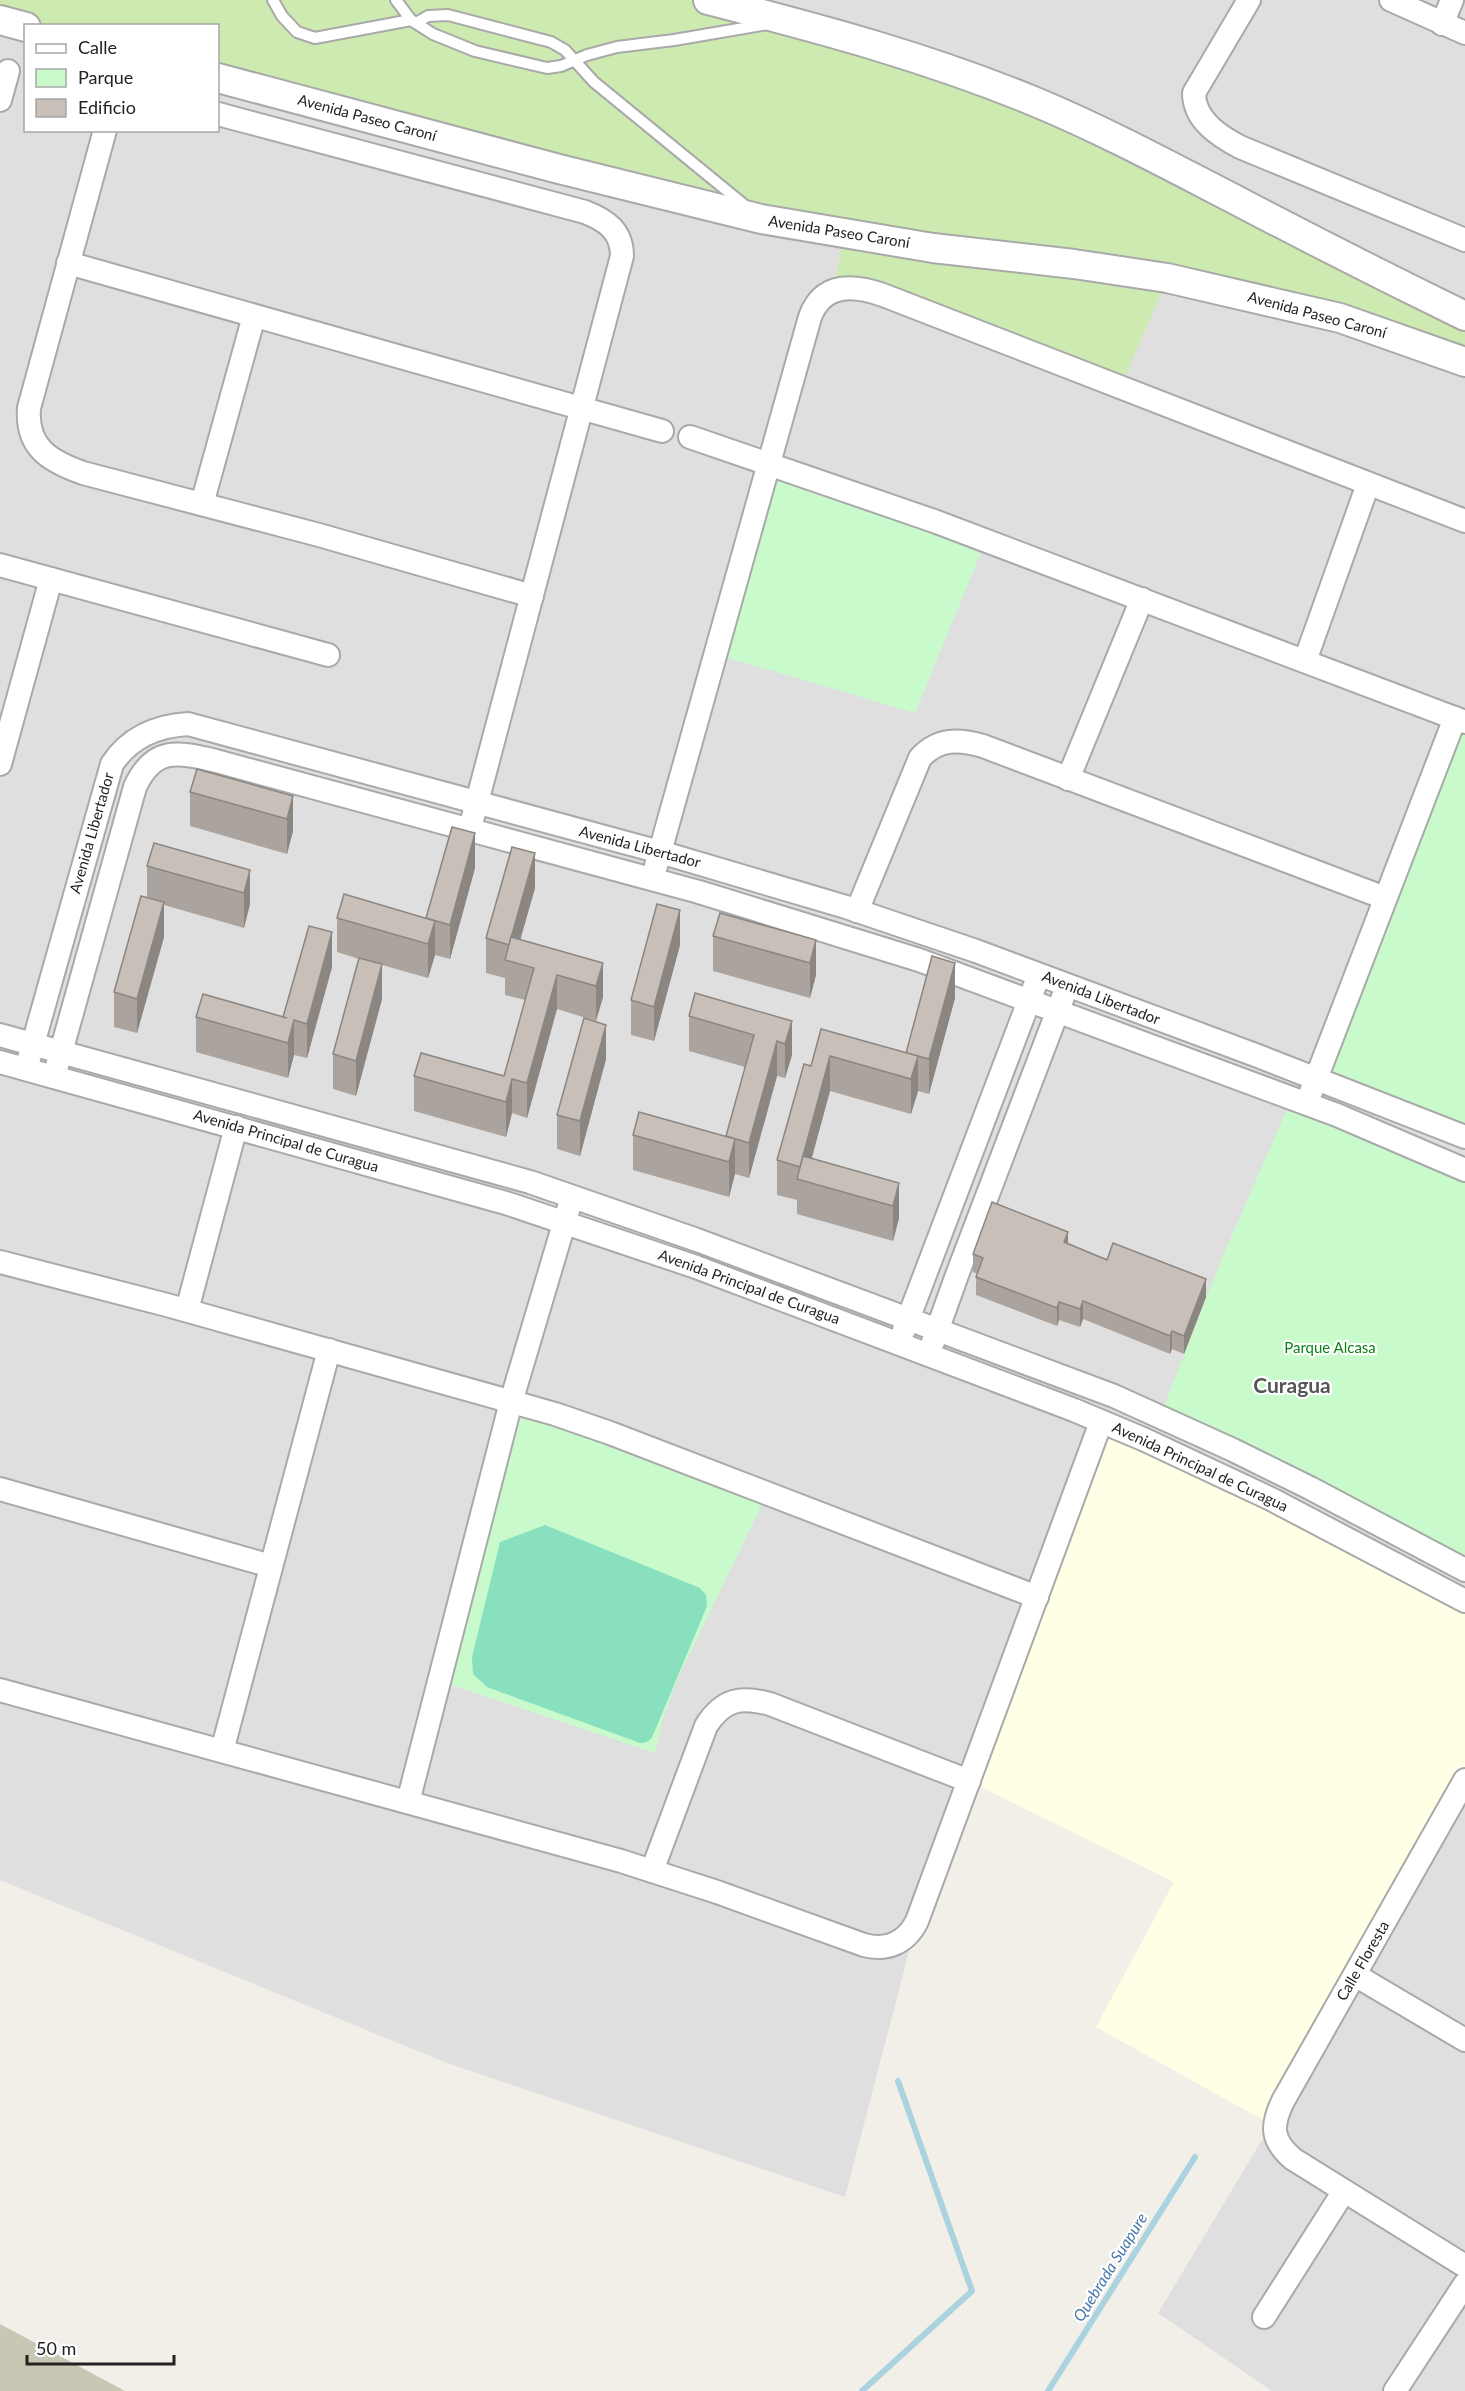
<svg xmlns="http://www.w3.org/2000/svg" width="1465" height="2391" font-family="Lato,sans-serif">
<style>
.residential{fill:#e0dfdf}
.education{fill:#ffffe5}
.construction{fill:#c7c7b4}
.grass{fill:#cdebb0}
.park{fill:#c8facc}
.pitch{fill:#88e0be}
.lines{fill:none;stroke-linecap:round;stroke-linejoin:round}
.stream{stroke:#aad3df;stroke-width:6}
.service-casing{stroke:#a9a9a9;stroke-width:14}
.minor-casing{stroke:#a9a9a9;stroke-width:26}
.tertiary-casing{stroke:#a9a9a9;stroke-width:32}
.service{stroke:#fff;stroke-width:10}
.minor{stroke:#fff;stroke-width:22}
.tertiary{stroke:#fff;stroke-width:28}
.wall{fill:#aba49e}
.shaded-wall{fill:#8b8681}
.building{fill:#c7bfb8;stroke:#8b8681;stroke-width:1.5}
.labels{text-anchor:middle;stroke-width:4.5;stroke-linejoin:round;paint-order:stroke}
.street-label{font-size:15px;fill:#222;stroke:#fff}
.park-label{font-size:15px;fill:#0c8416;stroke:#fff}
.water-label{font-size:16px;font-style:italic;fill:#4a7aab;stroke:#fff}
.district-label{font-size:21px;font-weight:bold;fill:#555;stroke:#fff}
</style>
<rect width="100%" height="100%" fill="#f2efe9"/>
<!-- residential -->
<g class="residential">
<polygon points="708,0 1465,0 1465,316"/>
<polygon points="0,20 25,27 26,130 218,130 218,78 1074,264 1465,362 1465,1601 1101,1422 917,1921 845,2197 447,2063 0,1880"/>
<polygon points="1465,1780 1465,2391 1272,2391 1158,2313 1275,2118"/>
</g>
<!-- education -->
<polygon class="education" points="1101,1422 1465,1601 1465,1780 1274,2126 1096,2027 1174,1882 969,1781"/>
<!-- construction -->
<polygon class="construction" points="0,2324 125,2391 0,2391"/>
<!-- grass -->
<polygon class="grass" points="0,0 708,0 909,55 1465,316 1465,362 1168,278 1120,388 883,295 832,292 845,235 218,78 218,26 26,26 0,20"/>
<!-- park -->
<g class="park">
<polygon points="769,463 986,540 915,713 715,654"/>
<polygon points="1465,722 1465,1137 1316,1078"/>
<polygon points="1292,1098 1465,1170 1465,1570 1160,1416 1222,1258"/>
<polygon points="511,1402 767,1494 678,1678 663,1718 655,1753 440,1681"/>
</g>
<!-- pitch -->
<path class="pitch" d="M545,1525L700,1588L706,1595L707,1606L656,1728C652,1737 651,1743 640,1743L487,1687L473,1674L472,1657L500,1542Z"/>
<g class="lines">
<!-- stream -->
<g class="stream">
<polyline points="862,2391 972,2291 898,2081"/>
<polyline points="1048,2391 1195,2157"/>
</g>
<!-- service casing -->
<g class="service-casing">
<g id="service">
<polyline points="273,0 282,16 297,32 315,38 411,20"/>
<polyline points="396,0 411,20 433,34 475,51 547,68 561,66 587,55 617,47 674,40 768,24"/>
<polyline points="416,23 428,16 448,15 551,42 565,50 594,82 748,208"/>
</g>
</g>
<!-- minor casing -->
<g class="minor-casing">
<g id="minor">
<path d="M1249,0L1194,93C1194,120 1219,136 1240,147L1465,240"/>
<polyline points="1391,0 1465,33"/>
<polyline points="1442,24 1452,0"/>
<polyline points="0,100 8,71"/>
<path d="M218,114L585,212C606,220 622,231 622,256L473,817"/>
<path d="M105,130L29,408C26,447 49,461 83,473L319,535L532,596"/>
<polyline points="68,263 662,431"/>
<polyline points="690,437 934,521 1465,722"/>
<polyline points="202,504 254,316"/>
<polyline points="0,565 328,655"/>
<polyline points="1305,661 1368,484"/>
<polyline points="0,764 51,579"/>
<polyline points="1068,779 1142,599"/>
<path d="M656,866L810,317C823,282 854,285 883,295L1465,521"/>
<path d="M857,911L920,758C938,738 959,739 983,746L1385,898"/>
<polyline points="0,1035 530,1182 697,1240 1114,1396 1233,1450 1310,1488 1465,1570"/>
<polyline points="0,1062 509,1204 696,1267 1074,1410 1143,1439 1271,1499 1465,1601"/>
<path d="M26,1069L112,764C130,737 156,726 188,724L660,852L846,907L976,951L1258,1056L1465,1137"/>
<path d="M54,1077L135,787C154,746 178,752 216,761L699,892L919,960L1337,1115L1465,1170"/>
<polyline points="1311,1092 1455,718"/>
<polyline points="0,1262 167,1305 555,1414 610,1433 1037,1597"/>
<polyline points="187,1310 236,1127"/>
<polyline points="904,1330 1035,985"/>
<polyline points="933,1342 957,1275 1063,997"/>
<polyline points="0,1489 271,1566"/>
<path d="M0,1690L621,1861L717,1892L864,1945C887,1951 906,1943 917,1921L1101,1422"/>
<polyline points="222,1751 329,1350"/>
<path d="M1465,1780L1283,2101C1271,2126 1271,2140 1293,2159L1465,2266"/>
<polyline points="408,1802 511,1402 569,1207"/>
<path d="M652,1871L706,1726C723,1699 741,1696 770,1704L969,1781"/>
<polyline points="1355,1975 1465,2040"/>
<polyline points="1264,2317 1344,2191"/>
<polyline points="1395,2391 1465,2284"/>
</g>
</g>
<!-- tertiary casing -->
<g class="tertiary-casing">
<g id="tertiary">
<path d="M708,0C821,29 930,58 1038,103C1105,131 1170,166 1234,199C1310,239 1387,278 1465,316"/>
<polyline points="0,20 26,27"/>
<polyline points="218,78 559,169 761,219 933,248 1074,264 1167,278 1340,318 1465,362"/>
</g>
</g>
<!-- service -->
<use href="#service" class="service"/>
<!-- minor -->
<use href="#minor" class="minor"/>
<!-- tertiary -->
<use href="#tertiary" class="tertiary"/>
</g>
<!-- wall -->
<g class="wall">
<polygon points="190,792 293,796 293,831 287,854 190,826"/>
<polygon points="147,866 250,870 250,904 244,928 164,905 164,937 137,1033 114,1027 114,992 147,898"/>
<polygon points="475,868 450,959 435,955 428,978 382,965 382,999 356,1096 333,1089 333,1054 359,959 337,952 337,918 426,918"/>
<polygon points="535,888 520,939 603,963 603,997 596,1021 557,1009 527,1118 512,1113 506,1137 414,1111 414,1076 504,1076 525,1000 505,995 505,978 486,973 486,938"/>
<polygon points="713,936 816,940 816,975 810,998 713,971"/>
<polygon points="680,945 654,1041 631,1035 631,1000"/>
<polygon points="332,967 307,1058 294,1055 288,1078 196,1052 196,1017 283,1017"/>
<polygon points="955,998 929,1094 918,1091 911,1114 830,1091 812,1158 899,1183 899,1218 893,1241 797,1214 797,1200 777,1195 777,1160 811,1066 821,1029 906,1053"/>
<polygon points="689,1016 792,1021 792,1055 785,1078 777,1076 749,1178 735,1174 729,1197 633,1170 633,1135 726,1136 745,1067 689,1051"/>
<polygon points="606,1059 580,1156 557,1149 557,1115"/>
<polygon points="1068,1244 1206,1297 1184,1354 1172,1349 1170,1354 1083,1319 1080,1327 1059,1320 1057,1326 976,1295 976,1277 977,1274 973,1272 973,1254"/>
</g>
<!-- shaded-wall -->
<g class="shaded-wall">
<polygon points="293,796 293,831 287,854 287,819"/>
<polygon points="475,833 475,868 450,959 450,925"/>
<polygon points="535,853 535,888 514,962 509,945"/>
<polygon points="250,870 250,904 244,928 244,893"/>
<polygon points="164,902 164,937 137,1033 137,999"/>
<polygon points="680,910 680,945 654,1041 654,1007"/>
<polygon points="435,921 435,955 428,978 428,944"/>
<polygon points="332,932 332,967 307,1058 307,1024"/>
<polygon points="816,940 816,975 810,998 810,963"/>
<polygon points="603,963 603,997 596,1021 596,986"/>
<polygon points="955,963 955,998 929,1094 929,1059"/>
<polygon points="382,964 382,999 356,1096 356,1061"/>
<polygon points="557,975 557,1009 527,1118 527,1083"/>
<polygon points="294,1020 294,1055 288,1078 288,1043"/>
<polygon points="792,1021 792,1055 785,1078 785,1044"/>
<polygon points="606,1025 606,1059 580,1156 580,1121"/>
<polygon points="777,1041 777,1076 749,1178 749,1143"/>
<polygon points="830,1056 830,1091 805,1181 800,1167"/>
<polygon points="918,1056 918,1091 911,1114 911,1079"/>
<polygon points="512,1079 512,1113 506,1137 506,1102"/>
<polygon points="735,1139 735,1174 729,1197 729,1162"/>
<polygon points="899,1183 899,1218 893,1241 893,1206"/>
<polygon points="1068,1232 1068,1250 1064,1242"/>
<polygon points="1206,1279 1206,1297 1184,1354 1184,1336"/>
<polygon points="1083,1301 1083,1319 1080,1327 1080,1309"/>
<polygon points="1059,1302 1059,1320 1057,1326 1057,1308"/>
<polygon points="1172,1331 1172,1349 1170,1354 1170,1336"/>
</g>
<!-- building -->
<g class="building">
<polygon points="197,769 293,796 287,819 190,792"/>
<polygon points="452,827 475,833 450,925 426,918"/>
<polygon points="154,843 250,870 244,893 147,866"/>
<polygon points="512,847 535,853 509,945 486,938"/>
<polygon points="344,894 435,921 428,944 337,918"/>
<polygon points="141,896 164,902 137,999 114,992"/>
<polygon points="657,904 680,910 654,1007 631,1000"/>
<polygon points="720,913 816,940 810,963 713,936"/>
<polygon points="309,926 332,932 307,1024 294,1020 288,1043 196,1017 203,994 287,1018 283,1017"/>
<polygon points="511,937 603,963 596,986 557,975 527,1083 512,1079 506,1102 414,1076 421,1053 504,1076 534,968 505,960"/>
<polygon points="932,956 955,963 929,1059 906,1053"/>
<polygon points="359,958 382,964 356,1061 333,1054"/>
<polygon points="695,993 792,1021 785,1044 777,1041 749,1143 726,1136 754,1035 689,1016"/>
<polygon points="584,1018 606,1025 580,1121 557,1115"/>
<polygon points="821,1029 918,1056 911,1079 830,1056 800,1167 777,1160 804,1064 811,1066"/>
<polygon points="639,1112 735,1139 729,1162 633,1135"/>
<polygon points="803,1156 899,1183 893,1206 797,1179"/>
<polygon points="992,1202 1068,1232 1064,1242 1107,1260 1113,1243 1206,1279 1184,1336 1172,1331 1170,1336 1083,1301 1080,1309 1059,1302 1057,1308 976,1277 983,1258 973,1254"/>
</g>
<g class="labels">
<!-- street labels -->
<g class="street-label">
<text transform="translate(367 118) rotate(15)" y="5">Avenida Paseo Caroní</text>
<text transform="translate(839 232) rotate(9)" y="5">Avenida Paseo Caroní</text>
<text transform="translate(1317 315) rotate(15)" y="5">Avenida Paseo Caroní</text>
<text transform="translate(92 833) rotate(-74)" y="5">Avenida Libertador</text>
<text transform="translate(640 847) rotate(15)" y="5">Avenida Libertador</text>
<text transform="translate(1101 998) rotate(21)" y="5">Avenida Libertador</text>
<text transform="translate(286 1141) rotate(16)" y="5">Avenida Principal de Curagua</text>
<text transform="translate(749 1287) rotate(20)" y="5">Avenida Principal de Curagua</text>
<text transform="translate(1200 1467) rotate(25)" y="5">Avenida Principal de Curagua</text>
<text transform="translate(1363 1961) rotate(-60)" y="5">Calle Floresta</text>
</g>
<!-- park labels -->
<g class="park-label">
<text x="1330" y="1353">Parque Alcasa</text>
</g>
<!-- water labels -->
<g class="water-label">
<text transform="translate(1110 2267) rotate(-58)" y="6">Quebrada Suapure</text>
</g>
<!-- district labels -->
<g class="district-label">
<text x="1292" y="1393">Curagua</text>
</g>
</g>
<!-- legend -->
<rect x="24" y="24" width="195" height="108" fill="#ffffff" stroke="#a7a7a7" stroke-width="1.5"/>
<rect x="36" y="44" width="30" height="9" fill="#ffffff" stroke="#a7a7a7" stroke-width="1.5"/>
<text x="78" y="54" font-size="18" fill="#222222">Calle</text>
<rect x="36" y="69" width="30" height="18" fill="#c8facc" stroke="#a7a7a7" stroke-width="1.5"/>
<text x="78" y="84" font-size="18" fill="#222222">Parque</text>
<rect x="36" y="99" width="30" height="18" fill="#c7bfb8" stroke="#a7a7a7" stroke-width="1.5"/>
<text x="78" y="114" font-size="18" fill="#222222">Edificio</text>
<!-- scale -->
<path d="M27 2355v9h147v-9" fill="none" stroke="#222222" stroke-width="3"/>
<text x="36" y="2355" font-size="18" fill="#222222" stroke="#ffffff" stroke-width="4.5" paint-order="stroke">50 m</text>
</svg>
